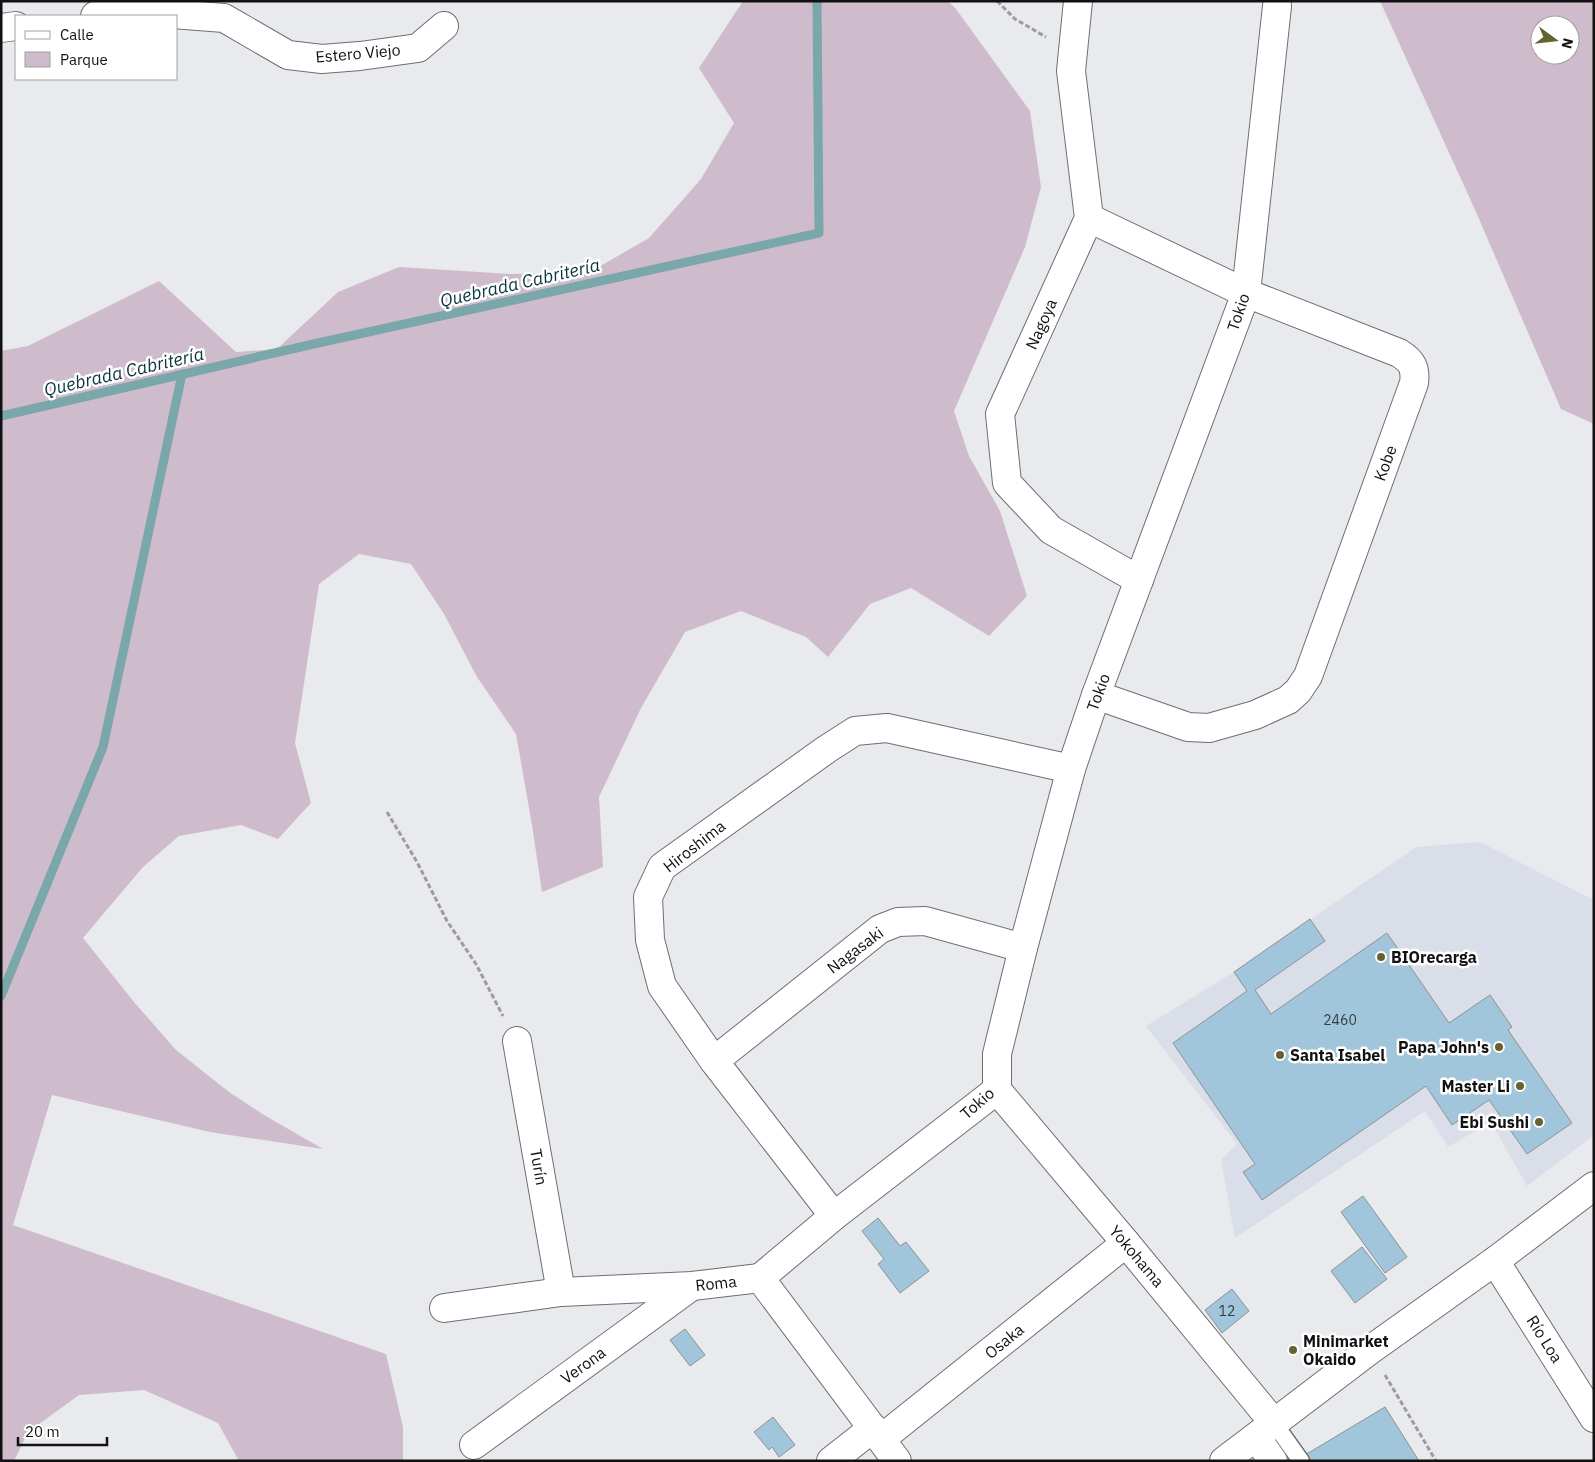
<svg xmlns="http://www.w3.org/2000/svg" width="1595" height="1462" font-family="'IBM Plex Sans',sans-serif">
<style>
.built{fill:#dadee8}
.green{fill:#cebccc;fill-rule:evenodd}
.lines{fill:none;stroke-linecap:round;stroke-linejoin:round}
.stream{stroke:#7aa7aa;stroke-width:9}
.building{fill:#a1c6db;stroke:#8e9192}
.lane-casing{stroke:#6d6e71;stroke-width:19}
.street-casing{stroke:#6d6e71;stroke-width:30}
.secondary-casing{stroke:#6d6e71;stroke-width:30}
.path{stroke:#9c9c9f;stroke-width:3;stroke-dasharray:5 2.5;stroke-linecap:butt}
.lane{stroke:#fff;stroke-width:16}
.street{stroke:#fff;stroke-width:28}
.secondary{stroke:#fff;stroke-width:28}
.poi-dot{fill:#66622f;stroke:#fff;stroke-width:2}
.labels{text-anchor:middle;stroke-width:5;stroke-linejoin:round;paint-order:stroke}
.number-label{font-size:14px;fill:#353e44}
.street-label{font-size:16px;fill:#111112;stroke:#fff}
.poi-label{font-size:16px;font-weight:bold;fill:#111112;stroke:#fff;text-anchor:start}
.water-label{font-size:18px;font-style:italic;fill:#09373a;stroke:#fff}
</style>
<rect width="100%" height="100%" fill="#e9eaed"/>
<!-- built -->
<polygon class="built" points="1480,842 1594,900 1594,1135 1527,1186 1491,1122 1448,1147 1425,1111 1235,1238 1221,1160 1237,1144 1146,1026 1234,972 1416,847"/>
<!-- green -->
<g class="green">
<polygon points="743,1 948,1 956,9 1030,111 1041,187 1025,247 954,411 969,456 1000,511 1027,596 989,636 911,588 870,604 828,657 806,637 741,611 685,632 641,708 599,797 603,867 542,892 532,825 516,734 477,677 444,614 411,564 359,554 319,584 295,743 311,803 278,839 241,825 179,836 143,867 83,938 134,1002 176,1050 229,1092 264,1115 323,1149 210,1132 52,1095 13,1225 386,1354 403,1427 403,1461 239,1461 218,1423 144,1390 79,1395 28,1432 14,1461 1,1461 1,351 28,346 159,281 236,352 277,349 338,292 399,267 512,274 590,272 649,238 701,179 734,123 699,68"/>
<path d="M1380,1H1594V424L1561,409L1476,212ZM1540,25H1570V55H1540Z"/>
</g>
<g class="lines">
<!-- stream -->
<g class="stream">
<polyline points="1,416 318,343 819,233 817,1"/>
<polyline points="1,996 103,747 182,374"/>
</g>
</g>
<!-- building -->
<g class="building">
<polygon points="1310,919 1325,941 1255,990 1271,1014 1387,933 1449,1023 1490,995 1512,1027 1508,1030 1572,1123 1527,1154 1489,1100 1452,1125 1426,1086 1262,1200 1243,1172 1255,1164 1173,1043 1247,991 1234,972"/>
<polygon points="1363,1196 1407,1257 1385,1273 1341,1212"/>
<polygon points="878,1218 900,1246 906,1242 929,1271 900,1293 878,1264 884,1259 862,1231"/>
<polygon points="1362,1247 1387,1279 1355,1303 1331,1271"/>
<polygon points="1232,1289 1249,1311 1222,1333 1205,1310"/>
<polygon points="685,1329 705,1355 690,1366 670,1340"/>
<polygon points="1385,1407 1419,1461 1309,1461 1305,1455"/>
<polygon points="773,1417 795,1445 779,1457 772,1447 769,1450 754,1432"/>
</g>
<g class="lines">
<!-- lane casing -->
<g class="lane-casing">
<polyline id="lane" points="1274,1423 1301,1461"/>
</g>
<!-- street casing -->
<g class="street-casing">
<g id="street">
<polyline points="1078,1 1071,71 1089,218 1000,414 1007,483 1051,530 1139,580"/>
<polyline points="95,16 134,11 224,18 288,55 322,59 360,56 418,48 444,26"/>
<polyline points="1,28 16,26"/>
<path d="M1089,218L1246,293L1399,353C1412,361 1416,368 1414,383L1308,676L1298,691L1288,700L1255,715L1209,728L1188,727L1096,695"/>
<polyline points="517,1041 561,1292"/>
<polyline points="714,1061 880,929 898,922 925,921 1023,948"/>
<polyline points="997,1090 1126,1243 1274,1423"/>
<polyline points="834,1216 714,1061 662,986 650,940 648,897 662,867 827,749 855,731 887,728 1071,769"/>
<polyline points="1495,1261 1594,1418"/>
<polyline points="760,1278 834,1216 997,1090 997,1054 1023,948 1071,769 1096,695 1246,293 1277,6"/>
<polyline points="760,1278 897,1461"/>
<polyline points="444,1308 561,1292 692,1286 760,1278"/>
<polyline points="1256,1437 1273,1461"/>
<polyline points="881,1439 1126,1243"/>
<polyline points="474,1445 692,1286"/>
<polyline points="831,1461 873,1428"/>
</g>
</g>
<!-- secondary casing -->
<g class="secondary-casing">
<polyline id="secondary" points="1224,1461 1370,1350 1495,1261 1594,1186"/>
</g>
<!-- path -->
<g class="path">
<polyline points="997,1 1015,19 1046,37"/>
<polyline points="387,812 417,862 447,921 476,964 503,1016"/>
<polyline points="1385,1375 1436,1461"/>
</g>
<!-- lane -->
<use href="#lane" class="lane"/>
<!-- street -->
<use href="#street" class="street"/>
<!-- secondary -->
<use href="#secondary" class="secondary"/>
</g>
<!-- markers -->
<g class="poi-dot">
<circle cx="1381" cy="957" r="5"/>
<circle cx="1499" cy="1047" r="5"/>
<circle cx="1280" cy="1055" r="5"/>
<circle cx="1520" cy="1086" r="5"/>
<circle cx="1539" cy="1122" r="5"/>
<circle cx="1293" cy="1350" r="5"/>
</g>
<g class="labels">
<!-- number labels -->
<g class="number-label">
<text x="1340" y="1025">2460</text>
<text x="1227" y="1316">12</text>
</g>
<!-- street labels -->
<g class="street-label">
<text transform="translate(358 53) rotate(-5)" y="6">Estero Viejo</text>
<text transform="translate(1238 312) rotate(-71)" y="6">Tokio</text>
<text transform="translate(1041 324) rotate(-66)" y="6">Nagoya</text>
<text transform="translate(1385 463) rotate(-70)" y="6">Kobe</text>
<text transform="translate(1098 692) rotate(-70)" y="6">Tokio</text>
<text transform="translate(694 846) rotate(-38)" y="6">Hiroshima</text>
<text transform="translate(855 950) rotate(-37)" y="6">Nagasaki</text>
<text transform="translate(977 1103) rotate(-41)" y="6">Tokio</text>
<text transform="translate(539 1167) rotate(80)" y="6">Turín</text>
<text transform="translate(1137 1256) rotate(50)" y="6">Yokohama</text>
<text transform="translate(716 1283) rotate(-6)" y="6">Roma</text>
<text transform="translate(1545 1339) rotate(58)" y="6">Río Loa</text>
<text transform="translate(1004 1341) rotate(-39)" y="6">Osaka</text>
<text transform="translate(583 1365) rotate(-36)" y="6">Verona</text>
</g>
<!-- poi labels -->
<g class="poi-label">
<text x="1391" y="963">BIOrecarga</text>
<text x="1489" y="1053" text-anchor="end">Papa John's</text>
<text x="1290" y="1061">Santa Isabel</text>
<text x="1510" y="1092" text-anchor="end">Master Li</text>
<text x="1529" y="1128" text-anchor="end">Ebi Sushi</text>
<text x="1303" y="1347">Minimarket<tspan x="1303" dy="18">Okaido</tspan></text>
</g>
<!-- water labels -->
<g class="water-label">
<text transform="translate(520 283) rotate(-13)" y="6">Quebrada Cabritería</text>
<text transform="translate(124 372) rotate(-13)" y="6">Quebrada Cabritería</text>
</g>
</g>
<!-- border -->
<rect width="1595" height="1462" fill="none" stroke="#111112" stroke-width="5"/>
<!-- legend -->
<rect x="15" y="15" width="162" height="65" fill="#ffffff" stroke="#a0a0a0"/>
<rect x="25" y="31" width="25" height="8" fill="#ffffff" stroke="#a0a0a0"/>
<text x="60" y="40" font-size="15" fill="#111112">Calle</text>
<rect x="25" y="52" width="25" height="15" fill="#cebccc" stroke="#a0a0a0"/>
<text x="60" y="65" font-size="15" fill="#111112">Parque</text>
<!-- north arrow -->
<g transform="translate(1555 40) rotate(105)"><circle r="24" fill="#ffffff" stroke="#a0a0a0"/>
<path d="M0-4L9 19L0 12L-9 19Z" fill="#66622f"/>
<text y="-8" font-size="14" font-weight="bold" text-anchor="middle" fill="#111112">N</text>
</g>
<!-- scale -->
<path d="M18 1437v8h89v-8" fill="none" stroke="#111112" stroke-width="2.5"/>
<text x="25" y="1437" font-size="15" fill="#111112" stroke="#ffffff" stroke-width="4" paint-order="stroke">20 m</text>
</svg>
